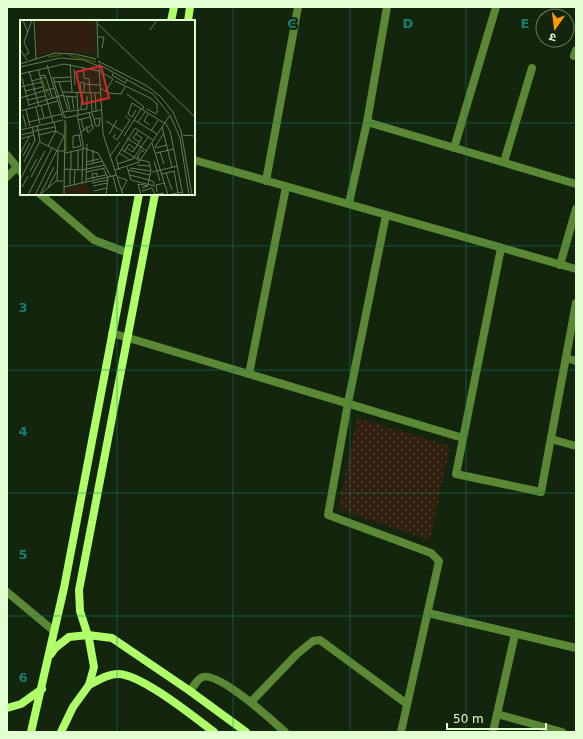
<svg xmlns="http://www.w3.org/2000/svg" width="583" height="739" font-family="'DejaVu Sans','Noto Sans Devanagari',sans-serif">
<style>
.park{fill:url(#park-dots)}
.lines{fill:none;stroke-linecap:round;stroke-linejoin:round}
.street{stroke:#5a8834;stroke-width:8}
.secondary{stroke:#aeff68;stroke-width:8}
.grid{fill:none;stroke:#1a7d73;stroke-width:1;stroke-opacity:0.55}
.inset-river{fill:none;stroke:#3c4506;stroke-width:2}
.inset-road{fill:none;stroke:#667c5b;stroke-width:1}
.view{fill:#d62828;fill-opacity:0.15;stroke:#d62828;stroke-width:2}
.inset-edge{fill:none;stroke:#e2ffd1;stroke-width:2}
.grid-label{font-size:13px;text-anchor:middle;font-weight:bold;fill:#1a7d73;stroke:#14250d;stroke-width:4;stroke-linejoin:round;paint-order:stroke}
</style>
<defs>
<pattern id="park-dots" width="8" height="8" patternUnits="userSpaceOnUse"><rect width="8" height="8" fill="#301f0f"/><path d="M2 2h.1M6 6h.1" fill="none" stroke="#4e4131" stroke-width="1.8" stroke-linecap="round"/></pattern>
</defs>
<rect width="100%" height="100%" fill="#14250d"/>
<!-- park -->
<polygon class="park" points="357,418 450,446 430,540 338,509"/>
<g class="lines">
<!-- street -->
<g class="street">
<polyline points="574,56 576,50"/>
<polyline points="367,122 576,184"/>
<polyline points="454,148 496,7"/>
<polyline points="7,155 21,172"/>
<polyline points="194,160 576,269"/>
<polyline points="504,162 532,68"/>
<polyline points="7,177 17,167"/>
<polyline points="266,181 298,7"/>
<polyline points="40,194 94,240 128,253"/>
<polyline points="349,203 367,122 387,7"/>
<polyline points="386,215 348,403 328,515 431,553 439,561 401,732"/>
<polyline points="501,248 456,474 541,492 576,303"/>
<polyline points="560,265 576,209"/>
<polyline points="112,333 463,438"/>
<polyline points="566,358 576,361"/>
<polyline points="249,374 286,187"/>
<polyline points="551,439 576,446"/>
<polyline points="7,592 54,631"/>
<polyline points="428,613 576,648"/>
<path d="M190,691C193,687 198,678 203,677C219,672 272,720 285,732"/>
<polyline points="251,702 297,654 313,641 320,640 407,704"/>
<polyline points="497,714 562,732"/>
<polyline points="493,732 515,634"/>
</g>
<!-- secondary -->
<g class="secondary">
<polyline points="171,21 174,7"/>
<polyline points="188,21 190,7"/>
<polyline points="51,654 55,648 69,637 88,635 112,638 190,691 246,732"/>
<path d="M89,685C98,680 108,674 118,674C141,674 194,717 214,732"/>
<polyline points="7,708 21,704 42,689"/>
<polyline points="31,732 64,588 139,194"/>
<polyline points="61,732 73,707 89,685 94,667 89,639 80,611 79,590 155,194"/>
</g>
</g>
<!-- grid -->
<path class="grid" d="M117,7V21M233,7V732M350,7V732M466,7V732M7,123H21M194,123H576M117,194V732M7,246H576M7,370H576M7,493H576M7,616H576"/>
<!-- overview -->
<g transform="translate(20 20)">
<rect width="175" height="175" fill="#14250d"/>
<path d="M16,0H75V34L41,31L17,35ZM67,163L71,175H46V168Z" fill="#301f0f"/>
<path class="inset-river" d="M48,35L76,42M28,37L41,35M22,60L30,77M46,131V103"/>
<path class="inset-road" d="M3,0L8,13M14,0L16,39M77,0L78,38M78,4L175,97M130,10L137,0M78,17H84L82,28M0,29L7,40M5,35L9,33L4,22L12,0M80,43L78,41L127,66L140,76L153,92L161,111L172,175M0,44L35,33L55,34L76,39M50,44L52,72M79,44L83,114L103,175M27,45L43,98M80,45L133,74L149,94M0,47L40,38L64,40L78,46M63,47L64,58L69,59L70,73M18,49L33,102M54,49L55,65M9,51L19,86M79,51L93,59L86,71M93,53L92,55L105,63L107,60M0,54L44,44L79,51M20,56L25,55L33,79M2,58L9,86M32,58L51,57M33,58L45,98M12,61L26,57M95,61L130,78L137,84V89M34,62L51,61M39,62L48,90M64,64L80,65M0,67L22,62M80,68L89,73L101,74L105,67M5,71L23,67M42,72L81,73M57,72L58,95M61,72L60,63L64,62V73M71,73L72,92M75,73L76,91M107,74L124,87L122,90M43,76L57,77M47,77L50,90M52,77L54,89M0,78L34,68M8,80L25,76M9,85L43,75M21,86L24,98M16,87L20,104M61,89L62,73M127,89L136,94L138,90M6,90L10,106M116,90L112,97L108,94L112,83L144,103M0,91L38,81M43,92L67,89V76M72,93L74,99L75,104L76,106H79L80,98L74,99M128,94L124,101L130,105M3,95L6,107M57,95L63,123L62,163M150,95L160,118L169,175M45,98L81,90M61,99L64,111M58,100L70,97M114,100L137,114M86,101L102,111M9,102L42,94M118,102L125,92M145,102L150,111L163,175M66,106L68,113L73,108L69,92M142,107L152,147M0,110L43,100M14,111L35,107M118,111L113,118L120,122M131,111L138,100M61,112L72,105M89,114L97,100M96,114L93,117L97,120L110,100L105,96M0,115L14,112M19,115L35,111L45,116M59,115L61,126L53,128V116L59,115L61,114M163,115L175,116M104,116L121,89M107,118L127,131M0,119L14,115M20,122L38,131H45M132,123L148,175M28,126L36,111L34,102M135,127L144,113M63,128L78,133L91,157M107,128L113,132L115,129L122,118L116,114M135,128L147,125M101,129L120,141M104,132L109,124L115,129M140,132L144,144M45,133L63,129M99,133L110,140M136,133L154,129M0,134L9,117M3,136L10,123M90,136L100,122M120,139L117,137L122,130L124,132M121,140L129,142L131,151L128,164M134,141L140,161M4,142L15,120L12,107M66,142L79,139M73,143V130M97,144L113,139L128,117M66,145L83,141M117,145L130,146M107,147L111,160L134,166V162L129,160M83,148L88,158L86,175M110,148L131,151M44,149L62,150L85,145M51,149V132M58,149V130M95,150L119,142L150,95M99,150L96,138L115,108L133,120M108,150L130,155M10,151L17,139M154,151L158,173M66,152L85,148M132,152L158,146M146,153L152,170M142,154L155,151M110,155L129,160M93,156L97,172M11,157L25,131M98,157L107,160L102,170M66,159L86,155M73,159L72,154L77,153V157M0,160L20,121L17,105M37,161L38,131M66,162L67,124M72,163L88,160M54,165L55,150M50,166V149M73,166L87,163M2,167L8,156M28,167L37,151M44,167L97,155M74,171L87,168M122,171L132,168L135,175M137,172L136,165L145,163M21,174L36,161H43M8,175L32,128M15,175L44,116M20,175L34,147M44,175L45,100M121,175L118,164L128,166L122,168M131,175L144,173M148,175L163,172"/>
<path class="view" d="M81,46L89,78L63,84L56,52Z"/>
<rect width="175" height="175" class="inset-edge"/>
</g>
<g class="grid-label">
<text x="292" y="28">C</text>
<text x="408" y="28">D</text>
<text x="525" y="28">E</text>
<text x="23" y="312">3</text>
<text x="23" y="436">4</text>
<text x="23" y="559">5</text>
<text x="23" y="682">6</text>
</g>
<!-- border -->
<rect width="583" height="739" fill="none" stroke="#e2ffd1" stroke-width="16"/>
<!-- north arrow -->
<g transform="translate(555 28) rotate(194)"><circle r="19" fill="#14250d" stroke="#667c5b"/>
<path d="M0-3L7 15L0 10L-7 15Z" fill="#fc9a00"/>
<text y="-6" font-size="11" font-weight="bold" text-anchor="middle" fill="#e2ffd1">उ</text>
</g>
<!-- scale -->
<path d="M447 723v6h99v-6" fill="none" stroke="#e2ffd1" stroke-width="2"/>
<text x="453" y="723" font-size="12" fill="#e2ffd1" stroke="#14250d" stroke-width="3" paint-order="stroke">50 m</text>
</svg>
